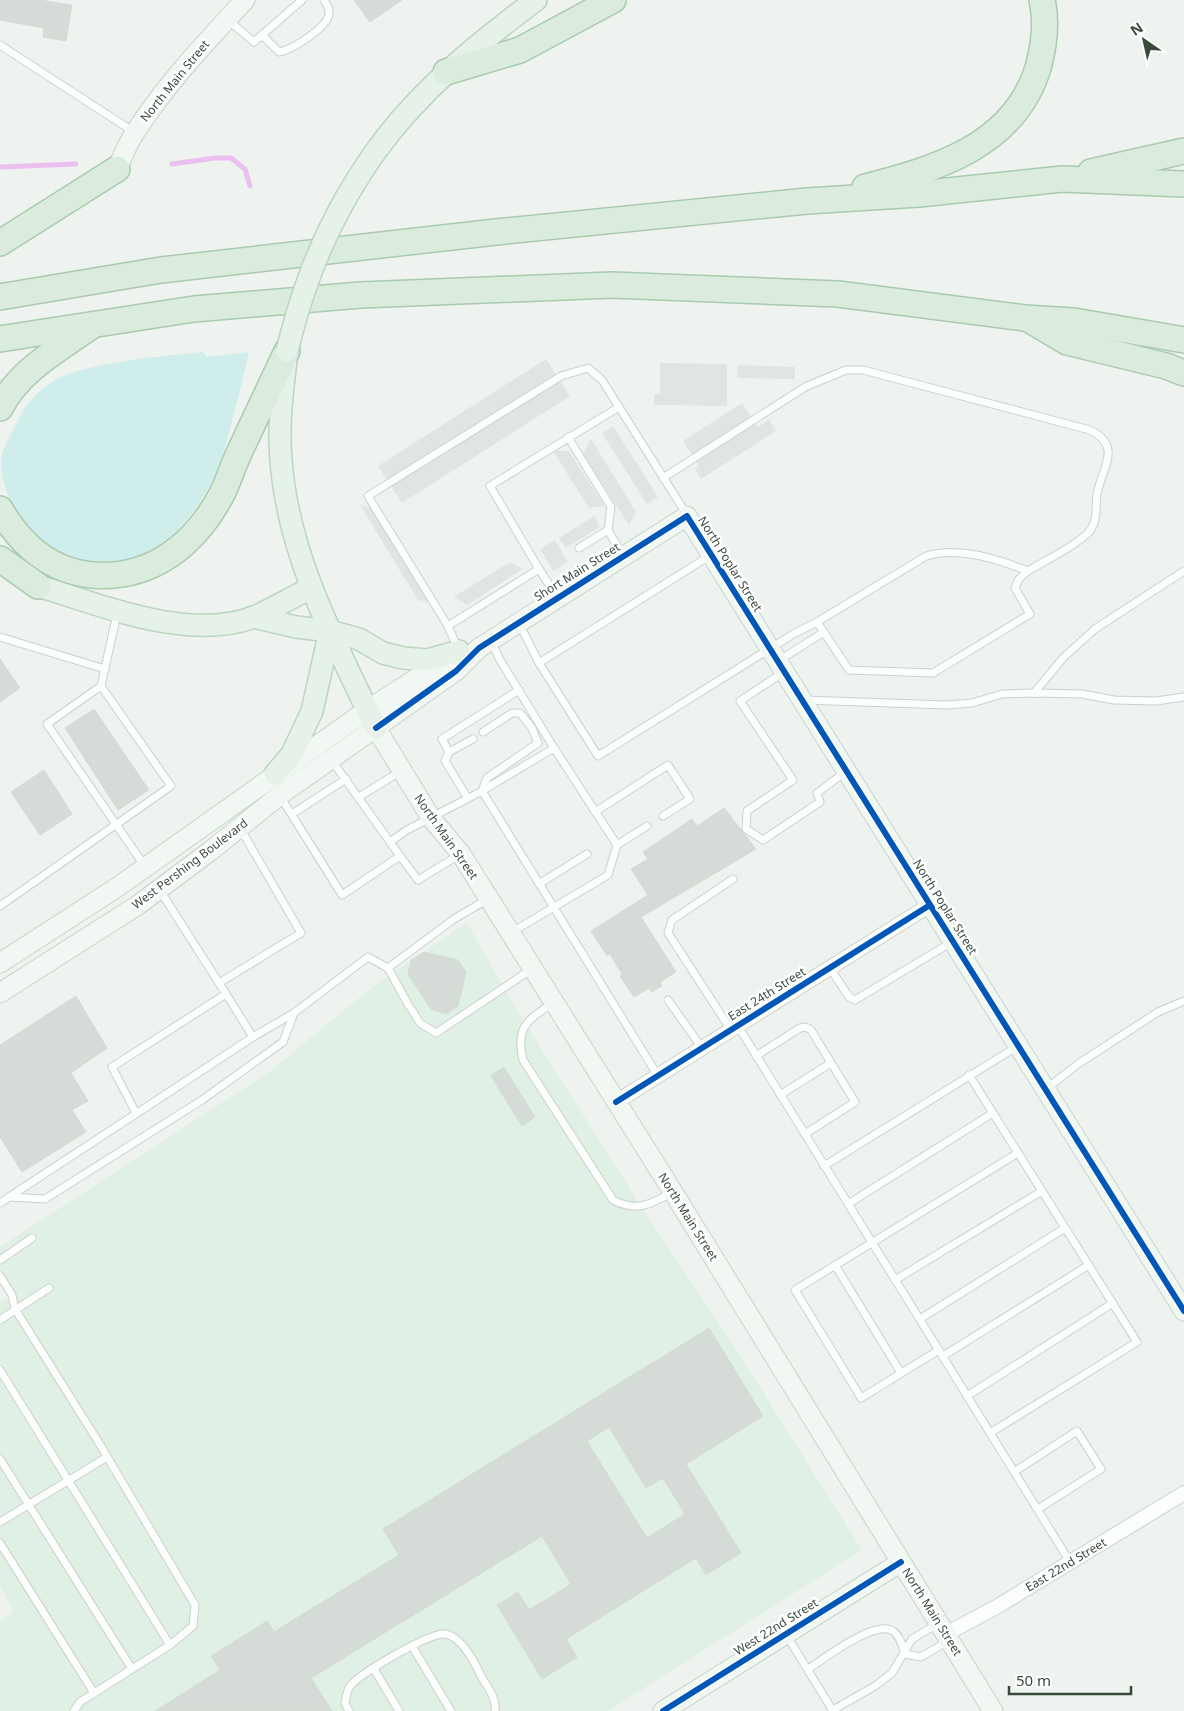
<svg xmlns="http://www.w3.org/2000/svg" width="1184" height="1711" font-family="'Noto Sans',sans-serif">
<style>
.education{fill:#e1f0e4}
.green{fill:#cfedea}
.parking{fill:#dfe5e0}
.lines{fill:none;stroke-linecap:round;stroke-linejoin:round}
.stream{stroke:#ebc0f0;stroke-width:5}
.building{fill:#d5dbd6;stroke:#d4dbd5;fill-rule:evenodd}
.lane-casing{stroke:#cbd1cc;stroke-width:9}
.street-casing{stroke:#cbd1cc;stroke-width:16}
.secondary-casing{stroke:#c6d4ca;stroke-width:21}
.primary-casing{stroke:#bcd5c1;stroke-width:24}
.highway-casing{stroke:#aacaae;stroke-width:28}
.lane{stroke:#fcfdfd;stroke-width:7}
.street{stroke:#fcfdfd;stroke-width:14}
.secondary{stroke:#f1f7f2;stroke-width:19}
.primary{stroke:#e6f2e8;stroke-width:21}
.highway{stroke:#dbecde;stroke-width:25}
.primary-bridge-casing{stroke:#bcd5c1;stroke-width:24;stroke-linecap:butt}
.primary-bridge{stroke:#e6f2e8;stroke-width:21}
.cycleway-casing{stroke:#fff;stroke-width:9}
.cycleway{stroke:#0057b8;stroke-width:6}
.labels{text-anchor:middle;stroke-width:5;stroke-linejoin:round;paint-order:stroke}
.street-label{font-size:12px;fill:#394a3b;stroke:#fff}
</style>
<rect width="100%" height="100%" fill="#eef3ef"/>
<!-- education -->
<polygon class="education" points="467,923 525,1023 648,1217 736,1349 862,1550 608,1711 0,1711 0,1622 14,1611 0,1587 0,1302 12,1295 0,1275 0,1247 269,1072 376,984"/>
<!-- green -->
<path class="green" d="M203,352L207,357L249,352C243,379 236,406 229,433C225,445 223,458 218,469C201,507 170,550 127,559C101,565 73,560 50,548C22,533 0,490 1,459C3,448 9,438 14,428C23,408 36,391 55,380C87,362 165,356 203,352Z"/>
<!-- parking -->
<g class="parking">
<polygon points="546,359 570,396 402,503 378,466"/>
<polygon points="660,363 727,364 727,406 654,405 654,394 660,394"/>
<polygon points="738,365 795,367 795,379 737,378"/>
<polygon points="742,403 758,427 769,420 776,431 701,479 695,469 699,466 683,441"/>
<polygon points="613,426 658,497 647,504 602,433"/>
<polygon points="591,439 636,512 629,525 583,454"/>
<polygon points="553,451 569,451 604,506 589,508"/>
<polygon points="360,505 371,508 429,602 418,600"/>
<polygon points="594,516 600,527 566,548 559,538"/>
<polygon points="555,540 568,562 553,571 540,549"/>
<polygon points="510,562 523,569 467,605 454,597"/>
</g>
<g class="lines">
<!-- stream -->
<g class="stream">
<polyline points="172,164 215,158 231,158 245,169 250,186"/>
<polyline points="0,167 76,164"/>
</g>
</g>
<!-- building -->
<g class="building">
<polygon points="0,0 40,0 72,5 66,41 43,37 44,28 0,20"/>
<polygon points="354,0 402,0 370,22"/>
<polygon points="0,659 20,688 0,702"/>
<polygon points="94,709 149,790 118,810 65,728"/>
<polygon points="44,770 72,814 40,835 11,792"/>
<polygon points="724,808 756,849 641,917 676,972 660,982 662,986 652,992 649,988 634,997 620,976 622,974 610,954 607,956 591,931 648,895 631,869 648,859 643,852 692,819 697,826"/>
<polygon points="424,952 458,960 466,972 458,1006 446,1014 431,1009 408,974 411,960"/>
<polygon points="76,996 107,1048 71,1073 88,1101 72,1110 86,1132 22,1172 0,1137 0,1045"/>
<polygon points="504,1067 535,1117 522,1126 491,1076"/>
<path d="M709,1328L763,1416L686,1464L741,1553L706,1575L696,1558L566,1639L577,1657L542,1679L497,1605L518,1592L529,1610L571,1584L542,1536L311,1678L332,1711H155L220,1670L211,1656L267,1621L274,1632L399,1555L383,1529ZM609,1427L646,1488L663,1478L685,1514L647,1538L587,1441Z"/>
</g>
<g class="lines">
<!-- lane casing -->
<g class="lane-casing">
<g id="lane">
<polyline points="229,21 254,42 302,0"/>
<path d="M262,35L279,52C292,50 326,28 329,15C330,9 327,5 324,0"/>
<polyline points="0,45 134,132"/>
<polyline points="568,437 611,507 608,530"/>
<path d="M663,478L805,387L846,370H863L1090,430C1123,446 1102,468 1097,494C1095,507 1099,523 1087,534C1072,548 1046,560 1028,571C997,559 959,546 926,556L817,622L849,670L933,673L1030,614L1015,588L1019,579L1028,571"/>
<polyline points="579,548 608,530 623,556"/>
<polyline points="711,555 539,663 598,756 795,633 817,622"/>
<polyline points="539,569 490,486 619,407"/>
<polyline points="557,597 539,569 448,626 368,496 561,376 588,368 602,380 687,515"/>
<polyline points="519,623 539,663"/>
<polyline points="448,626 458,649"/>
<polyline points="0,637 105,669"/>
<polyline points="491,641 500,660 554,748"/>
<polyline points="778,661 824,632"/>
<polyline points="784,672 740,701 793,780 747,811 746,829 763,840 820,802 817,793 845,772"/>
<polyline points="101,686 47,724 144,865"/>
<polyline points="1034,693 1064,657 1095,629 1184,571"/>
<polyline points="804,700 947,705 972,703 1002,694 1034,693 1082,694 1114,700 1156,701 1184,697"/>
<polyline points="483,732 512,713 520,713 532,728 538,743 487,778 482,791 658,1076"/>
<polyline points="449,752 473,739"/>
<polyline points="332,761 400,856"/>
<polyline points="280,796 342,895 400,856 418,880 459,855"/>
<polyline points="359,797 401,771"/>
<polyline points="467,797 445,761 449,752 442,739 519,690"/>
<polyline points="595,812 668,765 690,799 663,816"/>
<polyline points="292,814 346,779"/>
<polyline points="390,842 407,830 482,791 554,748 617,845 608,875 512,932"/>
<polyline points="617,845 647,826"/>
<polyline points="539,884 587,854"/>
<polyline points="0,906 171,786 101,686 117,614"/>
<polyline points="830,968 849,997 855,1000 952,942"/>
<polyline points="219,983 301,933 240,828"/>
<polyline points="226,994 253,1037"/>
<polyline points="668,1000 702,1048"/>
<path d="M554,1002C528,1020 515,1026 523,1060L613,1200C636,1212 651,1205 672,1192"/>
<polyline points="409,1006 388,968 454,919 488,899"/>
<polyline points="412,1010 420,1023 436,1033 532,969"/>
<polyline points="738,1026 1070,1562"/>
<polyline points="731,1030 668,933 672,920 733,879"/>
<polyline points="756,1056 800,1028 806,1027 811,1030 855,1102 805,1134"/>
<polyline points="969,1075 1137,1342 990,1433"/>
<polyline points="1046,1089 1078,1064 1158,1012 1184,1001"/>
<polyline points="780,1095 831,1063"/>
<polyline points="136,1113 112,1067 226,994 159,889"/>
<polyline points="824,1166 1018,1046"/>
<polyline points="9,1197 45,1199 202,1100 283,1042 294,1013"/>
<polyline points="0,1203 253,1037 294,1013 368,957 388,968"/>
<polyline points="848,1204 993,1113"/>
<polyline points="0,1260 32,1238"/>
<polyline points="835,1265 901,1373"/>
<polyline points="0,1276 12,1295 15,1309 99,1443 195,1605 193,1626 170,1645 80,1702 74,1711"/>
<polyline points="895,1280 1042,1191"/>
<polyline points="920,1319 1065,1228"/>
<polyline points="0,1320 49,1288"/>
<polyline points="939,1350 861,1398 795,1290 1018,1153"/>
<polyline points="943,1356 1089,1265"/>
<polyline points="0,1370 170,1645"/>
<polyline points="967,1396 1113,1303"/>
<polyline points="0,1459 132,1669"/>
<polyline points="1014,1472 1077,1431 1101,1469 1038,1509"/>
<polyline points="0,1522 107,1457"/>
<polyline points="0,1543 94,1693"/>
<polyline points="787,1636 833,1711"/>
<polyline points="412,1646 451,1711"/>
<polyline points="905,1654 921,1657 948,1641"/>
<polyline points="374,1669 399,1711"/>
<path d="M808,1669C824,1659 875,1619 893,1631C900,1636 902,1645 905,1654"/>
<polyline points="833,1710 875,1686 892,1673 912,1639 939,1623"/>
<path d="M349,1711L345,1703C346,1698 347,1689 351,1685C361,1673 430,1632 445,1634C461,1636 475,1663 481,1676C487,1686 497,1699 495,1711"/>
</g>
</g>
<!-- street casing -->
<g class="street-casing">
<g id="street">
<polyline points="616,1102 930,905"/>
<polyline points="946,1634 998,1606 1184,1493"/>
</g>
</g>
<!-- secondary casing -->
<g class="secondary-casing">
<g id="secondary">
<path d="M117,169C123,156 128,142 136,131C167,83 206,42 245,0"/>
<polyline points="376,728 431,818 461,854 673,1192 993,1711"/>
<polyline points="0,963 119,886 367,710 450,657"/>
<polyline points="0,993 138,905 209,852 280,795 456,671 479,648 687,516 1184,1311"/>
<polyline points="663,1711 901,1562"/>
</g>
</g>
<!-- primary casing -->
<g class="primary-casing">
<g id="primary">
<path d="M347,196C356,181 365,166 376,151C419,91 477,44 536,0"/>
<path d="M286,361C282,394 278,426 281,460C288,556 335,642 376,728"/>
<path d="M38,586C101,605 189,642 254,617C273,609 292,597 311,588"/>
<polyline points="253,617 296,627 330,631 359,639 383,653 403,658 427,660 459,651"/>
<polyline points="275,774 292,754 312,711 330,631"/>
</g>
</g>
<!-- highway casing -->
<g class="highway-casing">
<g id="highway">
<polyline points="446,72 520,50 613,0"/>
<polyline points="1091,172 1184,151"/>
<path d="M865,187C936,169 1014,146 1038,68C1044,46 1047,22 1042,0"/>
<polyline points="0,243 117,169"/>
<polyline points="0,297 161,270 496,232 807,201 919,194 1062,179 1184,184"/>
<polyline points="1030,320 1067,342 1166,366 1184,373"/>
<polyline points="0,339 194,309 361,295 612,285 838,294 1025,318 1074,321 1184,340"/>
<path d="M0,408C19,371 56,351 90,327"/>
<path d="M0,509C20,544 50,571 92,575C152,580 196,544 223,492C229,479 233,466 239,453C255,419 271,385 287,351"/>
<polyline points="0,559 38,586"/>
</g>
</g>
<!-- lane -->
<use href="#lane" class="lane"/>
<!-- street -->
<use href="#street" class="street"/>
<!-- secondary -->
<use href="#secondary" class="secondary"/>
<!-- primary -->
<use href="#primary" class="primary"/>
<!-- highway -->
<use href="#highway" class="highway"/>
<!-- primary-bridge casing -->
<g class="primary-bridge-casing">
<path id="primary-bridge" d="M287,351C301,294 318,247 347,196"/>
</g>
<!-- primary-bridge -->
<use href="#primary-bridge" class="primary-bridge"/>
<!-- cycleway casing -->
<g class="cycleway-casing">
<g id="cycleway">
<polyline points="376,728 456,671 479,648 687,516 1184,1311"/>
<polyline points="616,1102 930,905"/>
<polyline points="663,1711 901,1562"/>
</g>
</g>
<!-- cycleway -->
<use href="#cycleway" class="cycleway"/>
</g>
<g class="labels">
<!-- street labels -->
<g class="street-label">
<text transform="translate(175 81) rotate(-51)" y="4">North Main Street</text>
<text transform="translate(730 564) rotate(58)" y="4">North Poplar Street</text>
<text transform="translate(577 572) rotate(-32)" y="4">Short Main Street</text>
<text transform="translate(446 837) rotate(55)" y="4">North Main Street</text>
<text transform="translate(190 864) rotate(-37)" y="4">West Pershing Boulevard</text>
<text transform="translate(945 907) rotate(58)" y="4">North Poplar Street</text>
<text transform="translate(767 994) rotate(-32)" y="4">East 24th Street</text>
<text transform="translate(688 1217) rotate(58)" y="4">North Main Street</text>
<text transform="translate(1066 1565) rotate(-31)" y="4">East 22nd Street</text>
<text transform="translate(932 1612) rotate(58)" y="4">North Main Street</text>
<text transform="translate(776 1627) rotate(-32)" y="4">West 22nd Street</text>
</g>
</g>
<!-- north arrow -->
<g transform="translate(1144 40) rotate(326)" stroke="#ffffff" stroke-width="4" paint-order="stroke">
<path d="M0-4L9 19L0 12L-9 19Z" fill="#394a3b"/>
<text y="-8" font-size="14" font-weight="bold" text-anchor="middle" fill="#394a3b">N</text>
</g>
<!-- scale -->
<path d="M1009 1686v8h122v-8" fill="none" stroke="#394a3b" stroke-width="2.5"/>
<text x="1016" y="1686" font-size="15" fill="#394a3b" stroke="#ffffff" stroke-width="4" paint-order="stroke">50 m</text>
</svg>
